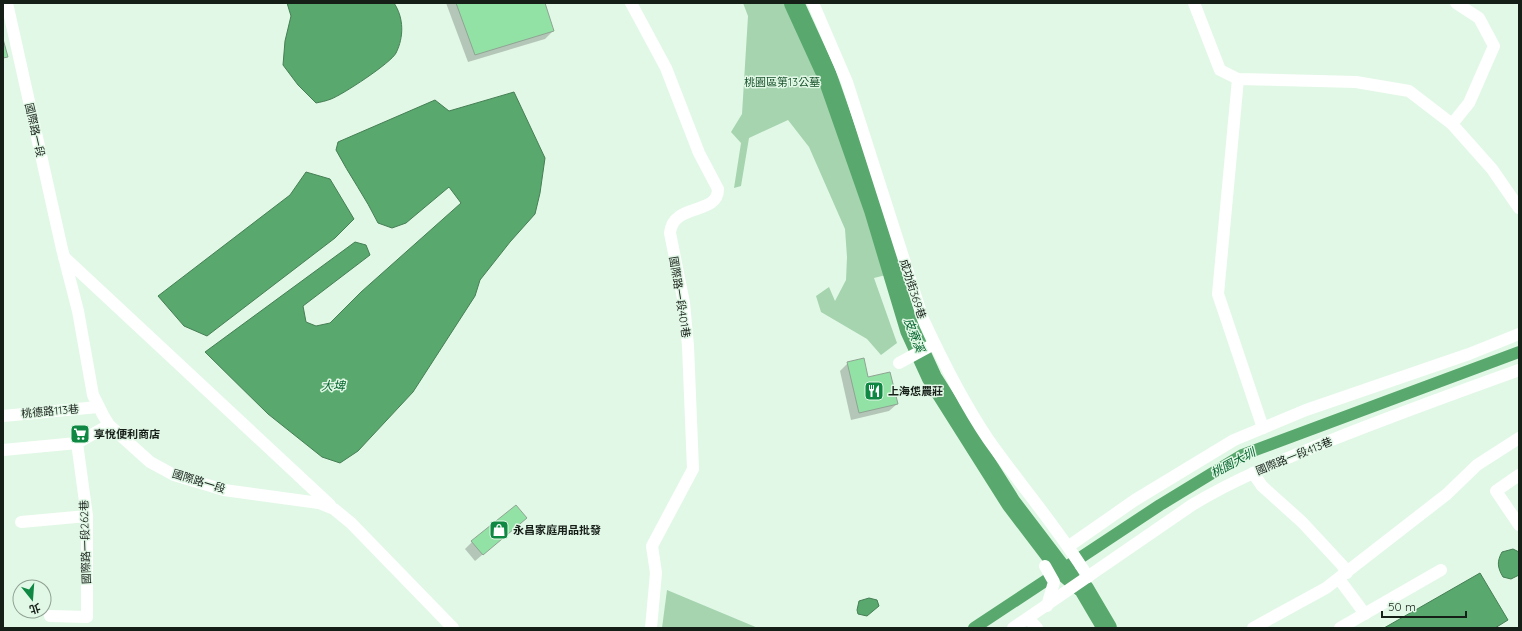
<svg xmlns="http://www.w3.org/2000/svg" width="1522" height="631" font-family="Quicksand,'Noto Sans TC',sans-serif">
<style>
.green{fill:#a5d4af}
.water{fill:#59a86e;stroke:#457f54}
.shadow{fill:#0003}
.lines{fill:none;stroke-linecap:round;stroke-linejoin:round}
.canal{stroke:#59a86e;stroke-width:12}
.river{stroke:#59a86e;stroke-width:20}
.building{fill:#92e2a5;stroke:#8fa493}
.minor{stroke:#fff;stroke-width:12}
.labels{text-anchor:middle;stroke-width:3;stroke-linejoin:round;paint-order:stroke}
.park-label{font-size:11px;fill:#16502a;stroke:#e2f8e6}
.street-label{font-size:11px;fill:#161e18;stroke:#e2f8e6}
.poi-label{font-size:11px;font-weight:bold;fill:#161e18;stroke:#e2f8e6;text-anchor:start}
.water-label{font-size:12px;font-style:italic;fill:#086630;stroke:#e2f8e6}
</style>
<rect width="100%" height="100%" fill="#e2f8e6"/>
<!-- green -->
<g class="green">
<polygon points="743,3 786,3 822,77 881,252 886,275 874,278 897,343 881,355 867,339 821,312 816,296 829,287 835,301 846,280 847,257 845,229 809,147 788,120 749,138 741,186 734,188 741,143 731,132 742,114 748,16"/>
<polygon points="667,590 758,628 662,628"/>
</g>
<!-- water -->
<g class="water">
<path d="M287,3H394C404,18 404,37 396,53C391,63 342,95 331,99C326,101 321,102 316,103L298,85L283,65L285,41L291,16Z"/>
<path d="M514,92L545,158L540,193L535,214L510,242L480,280L475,296L413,392L358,451L340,463L322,457L268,414L205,352L355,242L366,245L370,255L303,306L306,322L316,326L330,323L361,292L461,203L449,187L406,223L392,228L378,223C366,198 349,175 336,150L338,142L435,100L449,111Z"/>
<polygon points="306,172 330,179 354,219 335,238 207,336 184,326 158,296 290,195"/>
<path d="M1513,549L1519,552V575L1511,579L1503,577C1497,567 1497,561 1502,552Z"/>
<polygon points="1480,573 1508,620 1495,628 1384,628"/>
<polygon points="869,598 877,600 879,606 867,616 858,614 857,610 859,601"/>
</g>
<!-- shadow -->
<g class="shadow">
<polygon points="446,3 544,3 553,31 545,39 468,62"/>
<polygon points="848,363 868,378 897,404 889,411 851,420 840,371"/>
<polygon points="526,518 475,561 465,549 472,542"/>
</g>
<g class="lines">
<!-- canal -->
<polyline class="canal" points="974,628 1160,505 1242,455 1519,352"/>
<!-- river -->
<polyline class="river" points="794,3 826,73 874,210 910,330 932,378 1011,503 1062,570 1084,589 1107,628"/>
</g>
<!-- building -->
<g class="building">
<polygon points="456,3 545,3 554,31 475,55"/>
<polygon points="3,39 8,57 3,58"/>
<polygon points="864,358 868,377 890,372 898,404 859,413 847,362"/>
<polygon points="516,505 527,518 483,555 471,541"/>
</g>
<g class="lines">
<!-- minor -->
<g class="minor">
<polyline points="7,3 62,249 78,311 93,395 103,415 109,425 150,462 174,475 224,490 319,503 334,509 351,523 453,628"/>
<path d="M631,3L666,68L699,153L718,189C718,216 673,202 670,233L684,303L688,346L693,469L652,546L656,573L651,628"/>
<path d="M813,3L847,82L923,319C942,360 963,402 988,439C1021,486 1058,528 1088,577"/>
<polyline points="1194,3 1220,70 1238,79 1356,82 1409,91 1452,124 1492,169 1519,208"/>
<polyline points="1238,79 1218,294 1263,428"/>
<polyline points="1452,124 1469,103 1494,46 1479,18 1456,3"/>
<polyline points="64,257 330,505"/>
<polyline points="899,363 934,344"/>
<polyline points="3,416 98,407"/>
<polyline points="3,450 77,443"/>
<polyline points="1253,473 1262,486 1302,522 1342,565 1347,573"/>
<polyline points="1519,475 1496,491 1519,525"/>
<polyline points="21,522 87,516"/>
<polyline points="1069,546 1135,500 1234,440 1306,410 1469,354 1519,334"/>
<polyline points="1045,566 1054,582 1047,606"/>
<polyline points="1339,579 1365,614"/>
<polyline points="50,616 87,617 87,516 77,443 109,425"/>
<polyline points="1028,618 1037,628"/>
<path d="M1013,628L1192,505C1235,479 1282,460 1329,441C1392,416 1455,393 1519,370"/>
<polyline points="1253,628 1326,588 1447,494 1477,465 1519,438"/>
<polyline points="1340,628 1441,570"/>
</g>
</g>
<!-- icons -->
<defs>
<g id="restaurant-square" transform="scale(1)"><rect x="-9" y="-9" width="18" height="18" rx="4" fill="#0e8843" stroke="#e2f8e6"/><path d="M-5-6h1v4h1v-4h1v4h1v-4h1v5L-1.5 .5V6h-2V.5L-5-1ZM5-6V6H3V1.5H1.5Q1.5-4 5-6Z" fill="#fff"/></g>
<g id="supermarket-square" transform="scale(1)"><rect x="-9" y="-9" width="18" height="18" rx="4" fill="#0e8843" stroke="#e2f8e6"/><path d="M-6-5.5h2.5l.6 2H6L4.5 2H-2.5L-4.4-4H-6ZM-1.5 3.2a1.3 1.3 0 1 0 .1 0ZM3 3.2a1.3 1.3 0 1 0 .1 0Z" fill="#fff"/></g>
<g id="shop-square" transform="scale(1)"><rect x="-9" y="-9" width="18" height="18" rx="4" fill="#0e8843" stroke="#e2f8e6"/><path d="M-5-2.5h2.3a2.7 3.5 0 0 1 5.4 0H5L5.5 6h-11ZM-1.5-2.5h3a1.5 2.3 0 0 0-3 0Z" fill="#fff"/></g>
</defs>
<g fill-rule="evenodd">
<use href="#restaurant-square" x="874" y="391"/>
<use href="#supermarket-square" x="80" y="434"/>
<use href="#shop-square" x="499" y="530"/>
</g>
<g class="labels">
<!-- park labels -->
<g class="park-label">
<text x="782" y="86">桃園區第13公墓</text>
</g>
<!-- street labels -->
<g class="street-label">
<text transform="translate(35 130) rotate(77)" y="4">國際路一段</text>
<text transform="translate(913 289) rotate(72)" y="4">成功街369巷</text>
<text transform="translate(680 297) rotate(81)" y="4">國際路一段401巷</text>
<text transform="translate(50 411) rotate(-5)" y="4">桃德路113巷</text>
<text transform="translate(1294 456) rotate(-22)" y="4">國際路一段413巷</text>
<text transform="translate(199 481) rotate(17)" y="4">國際路一段</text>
<text transform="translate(85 542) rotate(-92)" y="4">國際路一段262巷</text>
</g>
<!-- poi labels -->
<g class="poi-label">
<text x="888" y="395">上海怹農莊</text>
<text x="94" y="438">享悅便利商店</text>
<text x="513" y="534">永昌家庭用品批發</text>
</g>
<!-- water labels -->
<g class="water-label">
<text transform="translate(914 335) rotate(69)" y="4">皮寮溪</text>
<text x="333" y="390">大埤</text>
<text transform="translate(1233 463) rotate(-28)" y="4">桃園大圳</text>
</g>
</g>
<!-- border -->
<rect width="1522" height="631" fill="none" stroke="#161e18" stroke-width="8"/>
<!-- north arrow -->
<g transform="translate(32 599) rotate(163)"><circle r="19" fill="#e2f8e6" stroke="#90a194"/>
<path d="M0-3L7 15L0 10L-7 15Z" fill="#0e8843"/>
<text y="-6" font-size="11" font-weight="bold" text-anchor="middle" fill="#161e18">北</text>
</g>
<!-- scale -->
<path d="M1382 611v6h84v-6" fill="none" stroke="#161e18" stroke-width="2"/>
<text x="1388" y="611" font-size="12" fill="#161e18" stroke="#e2f8e6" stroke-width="3" paint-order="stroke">50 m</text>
</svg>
